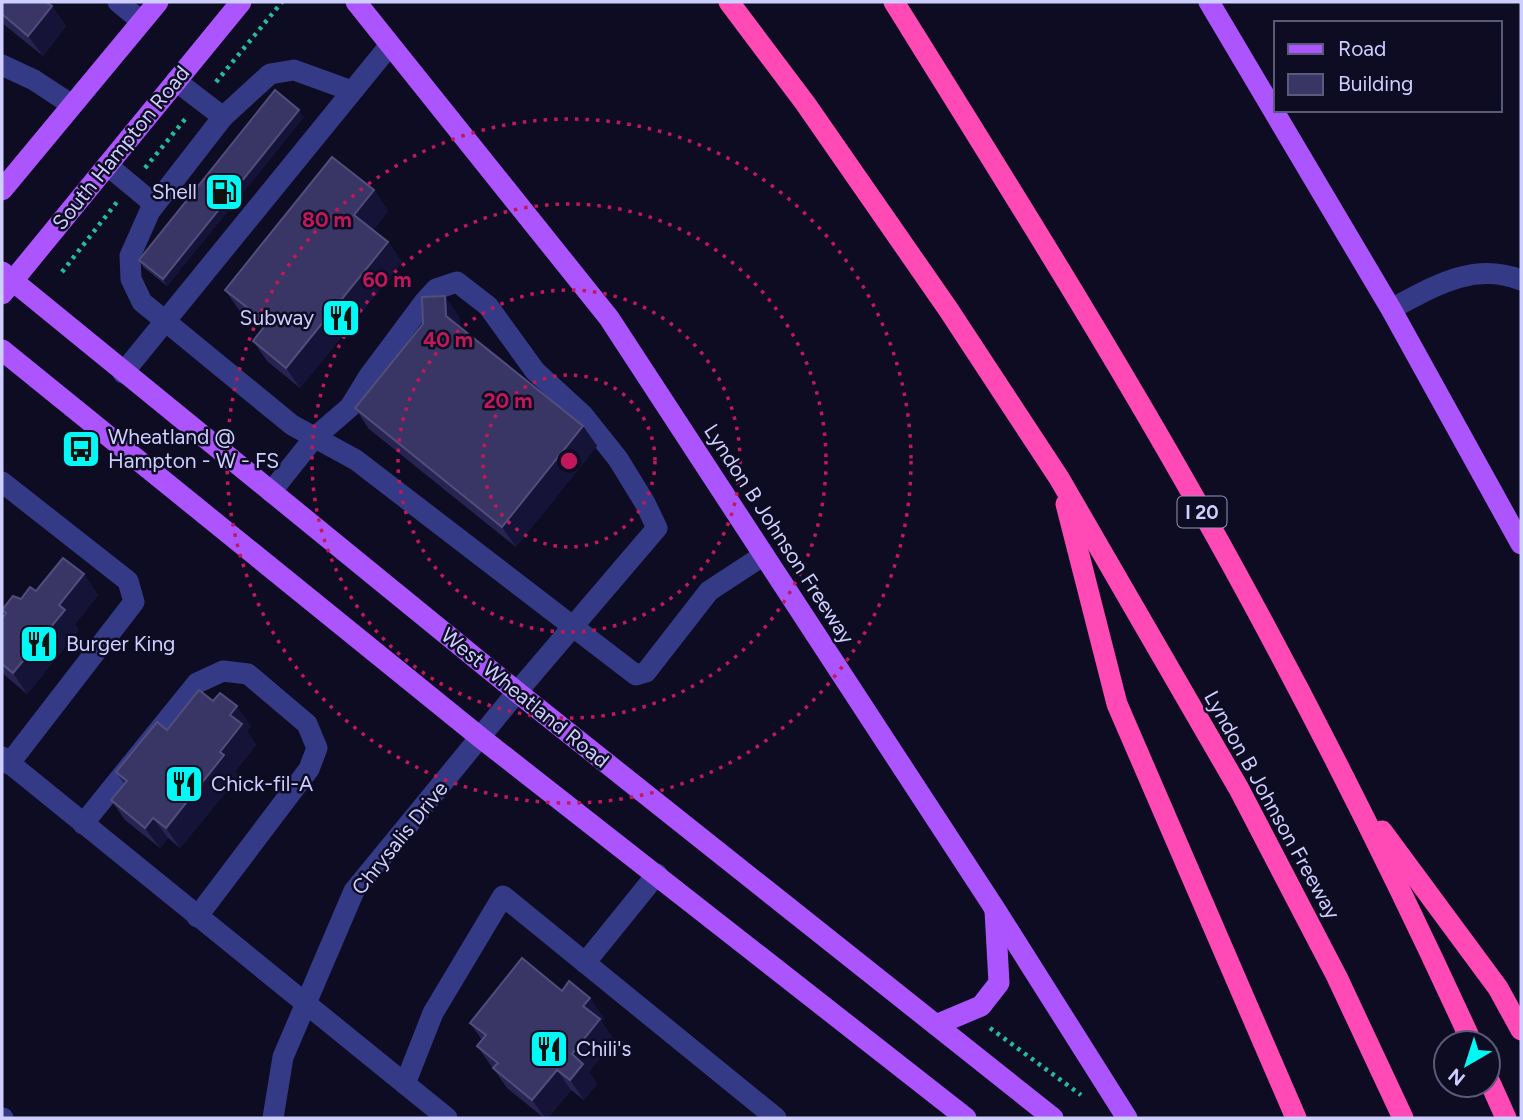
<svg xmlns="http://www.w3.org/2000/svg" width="1523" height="1120" font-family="Figtree,sans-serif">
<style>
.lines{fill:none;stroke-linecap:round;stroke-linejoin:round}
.path{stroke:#25bba1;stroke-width:4.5;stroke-dasharray:3.5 5;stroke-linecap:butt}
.minor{stroke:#343a85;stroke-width:21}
.major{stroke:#ac55ff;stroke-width:21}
.highway{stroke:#ff49b5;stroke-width:21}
.wall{fill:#282452}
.shaded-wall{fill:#151337}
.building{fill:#393665;stroke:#514e7d;stroke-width:2}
.ring{fill:none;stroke:#c2185b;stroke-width:3.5;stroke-dasharray:3.5 7}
.labels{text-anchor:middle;stroke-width:5;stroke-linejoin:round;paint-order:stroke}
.shield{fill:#0d0c23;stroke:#9494bd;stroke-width:2}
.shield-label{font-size:19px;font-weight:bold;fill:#ceceff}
.street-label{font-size:21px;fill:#ceceff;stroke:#0d0c23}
.poi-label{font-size:21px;fill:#ceceff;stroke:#0d0c23;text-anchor:start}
.centre{fill:#c2185b;stroke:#0d0c23;stroke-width:3.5}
.ring-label{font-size:21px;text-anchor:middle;font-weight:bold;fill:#c2185b;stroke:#0d0c23;stroke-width:5;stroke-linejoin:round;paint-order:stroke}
</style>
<rect width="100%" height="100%" fill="#0d0c23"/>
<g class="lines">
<!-- path -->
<g class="path">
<polyline points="216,82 282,2"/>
<polyline points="145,168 186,118"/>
<polyline points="62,272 117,202"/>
<polyline points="990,1028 1081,1095"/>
</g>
<!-- minor -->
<g class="minor">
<polyline points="118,2 141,21"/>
<polyline points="2,65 34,80 72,105"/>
<polyline points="176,81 223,117"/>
<polyline points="352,91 294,70 270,74 223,117 150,211 130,256 131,279 142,302 292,425 356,460 636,675 646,672 709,591 764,555"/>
<polyline points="107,165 154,204"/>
<path d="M1391,309C1433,287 1473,261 1521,280"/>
<polyline points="123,373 390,45"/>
<polyline points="2,482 128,581 134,602 9,764"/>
<polyline points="271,492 314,438 350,407 369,376 425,301 436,289 457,282 488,306 535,371 583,415 618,459 645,503 657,528 517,692 354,891 283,1057 273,1118"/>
<polyline points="2,757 447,1118"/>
<polyline points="83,824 197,683 223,671 248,674 307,724 317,748 309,769 197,917"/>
<polyline points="585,963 657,874"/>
<polyline points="405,1084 433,1013 503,896 776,1118"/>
<polyline points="2,1118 3,1118"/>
</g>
<!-- major -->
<g class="major">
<polyline points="356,2 609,318 995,909 1127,1118"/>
<polyline points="1209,2 1391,309 1521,544"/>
<polyline points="2,190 158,2"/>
<polyline points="2,272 517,692 1053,1118"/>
<polyline points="2,294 241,2"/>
<polyline points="2,350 481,738 966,1118"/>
<polyline points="936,1025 981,1006 999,983 995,911"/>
</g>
<!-- highway -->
<g class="highway">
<polyline points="729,2 805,103 948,309 1059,478 1239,789 1337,977 1403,1118"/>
<path d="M894,2C1010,188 1127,374 1233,567C1318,722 1398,881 1472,1043"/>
<polyline points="1066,504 1117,704 1296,1118"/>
<polyline points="1382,831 1498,988 1521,1030"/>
<polyline points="1488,1078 1506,1118"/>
</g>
</g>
<!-- wall -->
<g class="wall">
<polygon points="2,2 52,6 66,26 43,56 2,23"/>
<polygon points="304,117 167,286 143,267 139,260"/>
<polygon points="374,190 388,211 373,230 388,242 402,262 300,388 267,361 253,341 263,329 239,310 225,290"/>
<polygon points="459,316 460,327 583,426 597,446 516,547 369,429 355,408"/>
<polygon points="84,574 98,595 75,624 79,630 27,694 2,673 2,618 5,614 2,610 21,599"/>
<polygon points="213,701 251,726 247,731 256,745 235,771 239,776 180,848 168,838 160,848 125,820 111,800 124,784 116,772 167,730"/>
<polygon points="562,991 604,1018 601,1021 614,1040 589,1072 597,1084 584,1100 571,1090 548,1118 544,1118 507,1088 477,1046 482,1040 470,1023"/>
</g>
<!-- shaded-wall -->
<g class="shaded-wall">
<polygon points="52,6 66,26 43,56 28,36"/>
<polygon points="299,110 304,117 167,286 163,279"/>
<polygon points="374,190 388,211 369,235 354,215"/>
<polygon points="388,242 402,262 300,388 286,368"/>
<polygon points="445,296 459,316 460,336 446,316"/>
<polygon points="583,426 597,446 516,547 502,527"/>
<polygon points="84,574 98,595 75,624 79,630 27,694 13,673 59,605"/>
<polygon points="237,706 251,726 247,731 256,745 235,771 239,776 180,848 166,828 220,752 230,715"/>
<polygon points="153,818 168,838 160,848 145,828"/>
<polygon points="590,998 604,1018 601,1021 614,1040 589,1072 597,1084 584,1100 570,1080 572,1054 583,1006"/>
<polygon points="557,1070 571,1090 548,1118 545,1118 532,1100"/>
</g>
<!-- building -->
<g class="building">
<polygon points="2,2 46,2 52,6 28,36 2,14"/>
<polygon points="275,90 299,110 163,279 139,260"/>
<polygon points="332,157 374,190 354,215 388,242 286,368 253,341 267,323 225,290"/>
<polygon points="445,296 446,316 583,426 502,527 355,408 423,324 422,297"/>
<polygon points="63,558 84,574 59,605 65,610 13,673 2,664 2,618 6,613 2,610 13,596 21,599 30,587 36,591"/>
<polygon points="199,690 213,701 220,693 237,706 230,715 242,724 220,752 224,755 166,828 153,818 145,828 111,800 127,781 116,772 157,722 167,730"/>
<polygon points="522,958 562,991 569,981 590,998 583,1006 600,1019 572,1054 583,1064 570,1080 557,1070 532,1100 493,1068 498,1063 477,1046 486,1035 470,1023"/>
</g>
<!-- distance rings -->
<g class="ring">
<circle cx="569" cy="461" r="86"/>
<circle cx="569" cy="461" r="171"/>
<circle cx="569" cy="461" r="257"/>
<circle cx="569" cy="461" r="342"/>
</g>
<!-- icons -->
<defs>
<g id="fuel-square" transform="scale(2.0125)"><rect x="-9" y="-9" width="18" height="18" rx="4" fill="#00f9f5" stroke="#0d0c23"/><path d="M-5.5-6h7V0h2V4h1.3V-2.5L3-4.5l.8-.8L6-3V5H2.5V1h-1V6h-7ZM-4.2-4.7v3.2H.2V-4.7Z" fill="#111"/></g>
<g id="restaurant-square" transform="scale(2.0125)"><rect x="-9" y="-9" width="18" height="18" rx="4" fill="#00f9f5" stroke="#0d0c23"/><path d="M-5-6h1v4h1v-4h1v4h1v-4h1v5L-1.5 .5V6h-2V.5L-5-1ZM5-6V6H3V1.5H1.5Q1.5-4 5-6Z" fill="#111"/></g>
<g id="bus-square" transform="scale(2.0125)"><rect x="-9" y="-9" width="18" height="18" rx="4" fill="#00f9f5" stroke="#0d0c23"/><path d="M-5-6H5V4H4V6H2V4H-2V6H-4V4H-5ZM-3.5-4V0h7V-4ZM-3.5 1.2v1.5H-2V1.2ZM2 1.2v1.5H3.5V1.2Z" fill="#111"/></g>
</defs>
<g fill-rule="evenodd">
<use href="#fuel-square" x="224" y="192"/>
<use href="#restaurant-square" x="341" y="318"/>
<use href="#bus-square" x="81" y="449"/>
<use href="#restaurant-square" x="39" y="644"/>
<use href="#restaurant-square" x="184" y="784"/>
<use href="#restaurant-square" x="549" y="1049"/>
</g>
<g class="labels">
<!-- shield labels -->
<rect class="shield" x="1177.5" y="496.5" width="49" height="31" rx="5"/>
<g class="shield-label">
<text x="1202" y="519">I 20</text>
</g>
<!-- street labels -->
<g class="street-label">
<text transform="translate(121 148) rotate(-51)" y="7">South Hampton Road</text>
<text transform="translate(779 534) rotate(57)" y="7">Lyndon B Johnson Freeway</text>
<text transform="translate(525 698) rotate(39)" y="7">West Wheatland Road</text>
<text transform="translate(1272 805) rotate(61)" y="7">Lyndon B Johnson Freeway</text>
<text transform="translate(400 838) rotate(-51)" y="7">Chrysalis Drive</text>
</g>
<!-- poi labels -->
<g class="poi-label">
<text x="197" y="199" text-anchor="end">Shell</text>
<text x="314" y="325" text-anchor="end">Subway</text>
<text x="108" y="444">Wheatland @<tspan x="108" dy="24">Hampton - W - FS</tspan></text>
<text x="66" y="651">Burger King</text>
<text x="211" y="791">Chick-fil-A</text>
<text x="576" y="1056">Chili's</text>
</g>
</g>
<circle cx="569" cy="461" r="10" class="centre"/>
<g class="ring-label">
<text x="327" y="227">80 m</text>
<text x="387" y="287">60 m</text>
<text x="448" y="347">40 m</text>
<text x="508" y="408">20 m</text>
</g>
<!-- border -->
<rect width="1523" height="1120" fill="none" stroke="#ceceff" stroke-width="7"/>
<!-- legend -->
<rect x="1274" y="21" width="228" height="91" fill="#0d0c23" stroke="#5a5a7b" stroke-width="2"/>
<rect x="1288" y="44" width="35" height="10" fill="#ac55ff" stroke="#5a5a7b" stroke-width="2"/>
<text x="1338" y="56" font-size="21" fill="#ceceff">Road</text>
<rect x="1288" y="74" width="35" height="21" fill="#393665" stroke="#5a5a7b" stroke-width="2"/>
<text x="1338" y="91" font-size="21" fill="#ceceff">Building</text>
<!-- north arrow -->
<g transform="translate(1467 1064) rotate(219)"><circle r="33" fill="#0d0c23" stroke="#5a5a7b" stroke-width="2"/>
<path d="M0-5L12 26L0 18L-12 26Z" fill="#00f9f5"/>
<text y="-10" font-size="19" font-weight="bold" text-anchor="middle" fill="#ceceff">N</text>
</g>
</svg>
